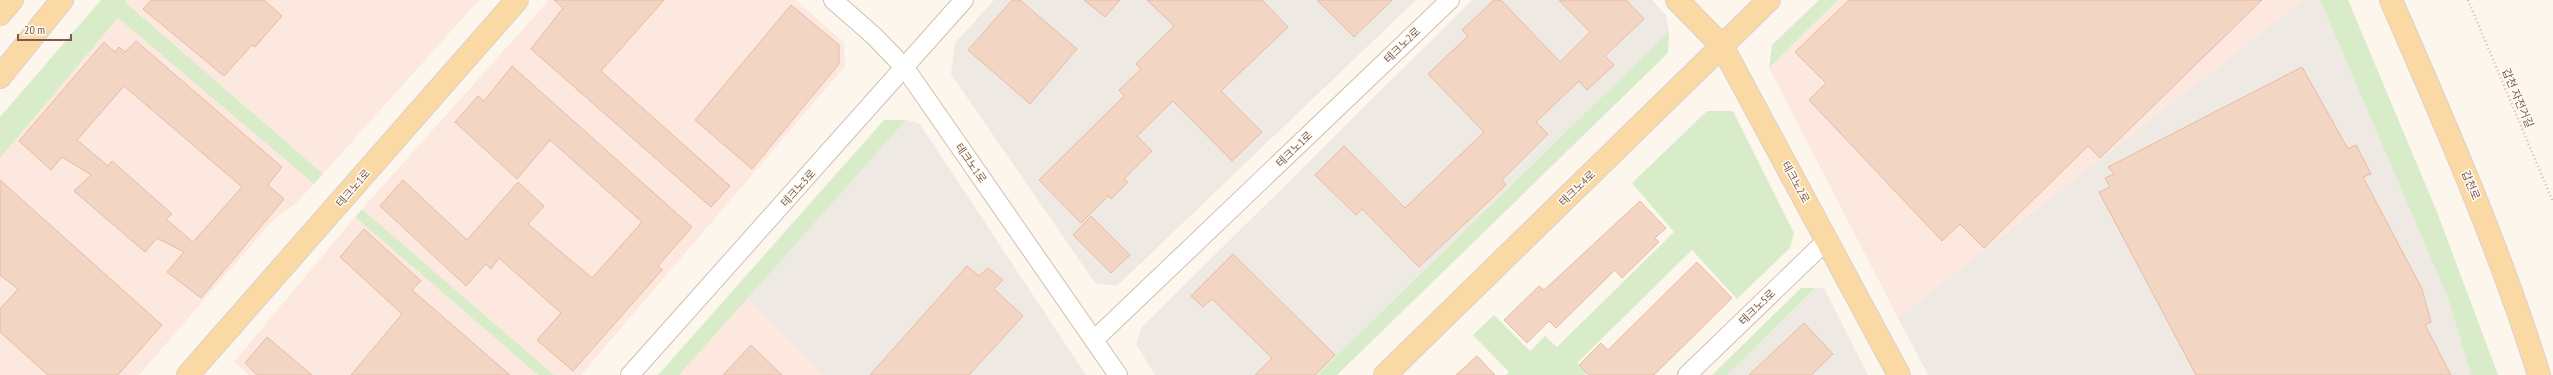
<svg xmlns="http://www.w3.org/2000/svg" width="2553" height="375" font-family="'PT Sans Narrow','Noto Sans KR',sans-serif">
<style>
.commercial{fill:#fde8e0}
.industrial{fill:#efe9e4}
.green{fill:#d8ecc9}
.building{fill:#f3d5c3;stroke:#e6bba3;fill-rule:evenodd}
.lines{fill:none;stroke-linecap:round;stroke-linejoin:round}
.minor-casing{stroke:#d1beb0;stroke-width:20}
.major-casing{stroke:#dad1cd;stroke-width:24}
.path{stroke:#d9b8a5;stroke-width:2.5;stroke-dasharray:1 3;stroke-linecap:butt}
.minor{stroke:#fff;stroke-width:18}
.major{stroke:#fbd9a5;stroke-width:22}
.labels{text-anchor:middle;stroke-width:3;stroke-linejoin:round;paint-order:stroke}
.street-label{font-size:11px;fill:#7a5c4d;stroke:#fffaf3}
</style>
<rect width="100%" height="100%" fill="#fdf6ec"/>
<!-- commercial -->
<g class="commercial">
<polygon points="126,0 479,0 323,174 125,2"/>
<polygon points="549,0 796,0 844,43 845,66 581,375 554,375 362,209"/>
<polygon points="1838,0 2305,0 1898,318 1769,68"/>
<polygon points="118,18 314,184 295,204 274,219 139,375 0,375 0,158"/>
<polygon points="355,217 538,375 249,375 234,362"/>
<polygon points="747,297 823,375 679,375"/>
</g>
<!-- industrial -->
<g class="industrial">
<polygon points="994,0 1416,0 1117,286 1095,283 951,74 955,43"/>
<polygon points="1472,0 1652,0 1666,15 1669,31 1317,375 1155,375 1136,344 1142,327"/>
<polygon points="2304,0 2320,0 2448,298 2471,375 1928,375 1898,318"/>
<polygon points="906,120 919,123 1086,375 823,375 747,297"/>
<polygon points="1815,288 1824,288 1868,375 1727,375"/>
</g>
<!-- green -->
<g class="green">
<polygon points="101,0 126,0 125,2 323,174 314,184 118,18 0,158 0,117"/>
<polygon points="1819,0 1838,0 1769,68 1772,45"/>
<polygon points="2320,0 2348,0 2437,212 2498,375 2471,375 2448,298"/>
<polygon points="1669,31 1668,53 1337,375 1317,375"/>
<polygon points="1707,111 1733,111 1794,233 1790,248 1737,299 1692,250 1577,363 1587,373 1585,375 1506,375 1509,372 1473,335 1494,315 1530,351 1545,336 1557,347 1674,232 1632,183"/>
<polygon points="884,120 906,120 679,375 658,375"/>
<polygon points="362,209 554,375 538,375 355,217"/>
<polygon points="1801,288 1815,288 1727,375 1712,375"/>
</g>
<!-- building -->
<g class="building">
<polygon points="151,0 264,0 282,16 255,47 252,45 224,76 143,9"/>
<polygon points="554,0 664,0 601,71 730,186 711,207 531,49 563,8"/>
<polygon points="1012,0 1020,0 1077,49 1030,104 968,50"/>
<polygon points="1084,0 1120,0 1105,17"/>
<polygon points="1147,0 1262,0 1288,27 1221,91 1262,132 1232,161 1173,101 1137,136 1152,151 1124,179 1128,182 1111,199 1108,196 1081,223 1039,180 1124,96 1119,90 1141,69 1136,64 1174,26"/>
<polygon points="1317,0 1392,0 1354,37"/>
<polygon points="1494,0 1501,0 1560,62 1590,32 1559,0 1626,0 1644,19 1605,56 1614,65 1587,90 1579,81 1536,122 1548,134 1502,180 1506,185 1419,267 1362,209 1356,215 1315,175 1344,146 1405,208 1484,132 1428,74 1468,36 1462,30"/>
<polygon points="1849,0 2262,0 2100,158 2088,146 1984,248 1960,224 1942,241 1809,100 1826,83 1795,52"/>
<polygon points="791,5 839,45 839,64 752,169 695,120"/>
<path d="M136,41L282,167L268,185L284,199L201,298L167,272L184,252L157,238L145,252L74,191L91,175L62,157L51,170L19,141L104,42L115,52L119,47L125,52ZM124,86L242,187L193,242L166,219L172,214L112,161L108,166L77,140Z"/>
<polygon points="512,66 692,227 658,266 662,270 573,371 537,340 561,313 499,258 491,269 486,264 466,286 380,206 403,180 467,240 518,182 544,206 528,224 592,278 642,222 550,140 517,179 455,122 478,96 484,101"/>
<polygon points="2302,67 2348,149 2356,145 2371,174 2363,177 2422,289 2431,322 2425,325 2451,375 2196,375 2099,192 2110,187 2105,178 2114,174 2108,167"/>
<polygon points="0,180 162,325 118,375 48,375 0,332 0,309 18,289 0,275"/>
<polygon points="1640,201 1666,228 1655,238 1659,242 1622,278 1615,270 1556,328 1549,321 1527,343 1504,320 1539,286 1544,290"/>
<polygon points="1091,216 1130,255 1111,273 1073,235"/>
<polygon points="364,229 421,281 412,290 510,375 351,375 402,314 340,257"/>
<polygon points="1233,254 1335,355 1315,375 1255,375 1272,358 1212,299 1203,307 1191,296"/>
<polygon points="1697,262 1732,298 1654,375 1589,375 1579,365 1601,343 1608,350"/>
<polygon points="967,266 979,276 988,268 1003,280 994,289 1023,316 969,375 870,375"/>
<polygon points="1804,323 1833,354 1811,375 1749,375"/>
<polygon points="267,337 312,375 257,375 245,363"/>
<polygon points="751,345 782,375 723,375"/>
<polygon points="1477,356 1495,375 1456,375"/>
</g>
<g class="lines">
<!-- minor casing -->
<g class="minor-casing">
<g id="minor">
<polyline points="833,0 874,36 905,68 1118,375"/>
<polyline points="1094,340 1450,0"/>
<polyline points="630,375 964,0"/>
<polyline points="1687,375 1828,239"/>
</g>
</g>
<!-- major casing -->
<g class="major-casing">
<g id="major">
<polyline points="1677,0 1722,46 1899,375"/>
<path d="M2391,0C2445,124 2499,246 2539,375"/>
<polyline points="0,14 12,0"/>
<polyline points="0,77 62,0"/>
<polyline points="188,375 517,0"/>
<polyline points="1385,375 1769,0"/>
</g>
</g>
<!-- path -->
<polyline class="path" points="2468,0 2553,202"/>
<!-- minor -->
<use href="#minor" class="minor"/>
<!-- major -->
<use href="#major" class="major"/>
</g>
<g class="labels">
<!-- street labels -->
<g class="street-label">
<text transform="translate(1402 45) rotate(-44)" y="4">테크노2로</text>
<text transform="translate(2518 98) rotate(67)" y="4">갑천 자전거길</text>
<text transform="translate(1294 149) rotate(-44)" y="4">테크노1로</text>
<text transform="translate(971 163) rotate(55)" y="4">테크노1로</text>
<text transform="translate(1796 182) rotate(61)" y="4">테크노2로</text>
<text transform="translate(2471 185) rotate(67)" y="4">갑천로</text>
<text transform="translate(353 188) rotate(-49)" y="4">테크노1로</text>
<text transform="translate(798 188) rotate(-48)" y="4">테크노3로</text>
<text transform="translate(1577 188) rotate(-44)" y="4">테크노4로</text>
<text transform="translate(1757 307) rotate(-44)" y="4">테크노5로</text>
</g>
</g>
<!-- scale -->
<path d="M18 34v6h53v-6" fill="none" stroke="#7a5c4d" stroke-width="2"/>
<text x="24" y="34" font-size="12" fill="#7a5c4d" stroke="#fffaf3" stroke-width="3" paint-order="stroke">20 m</text>
</svg>
